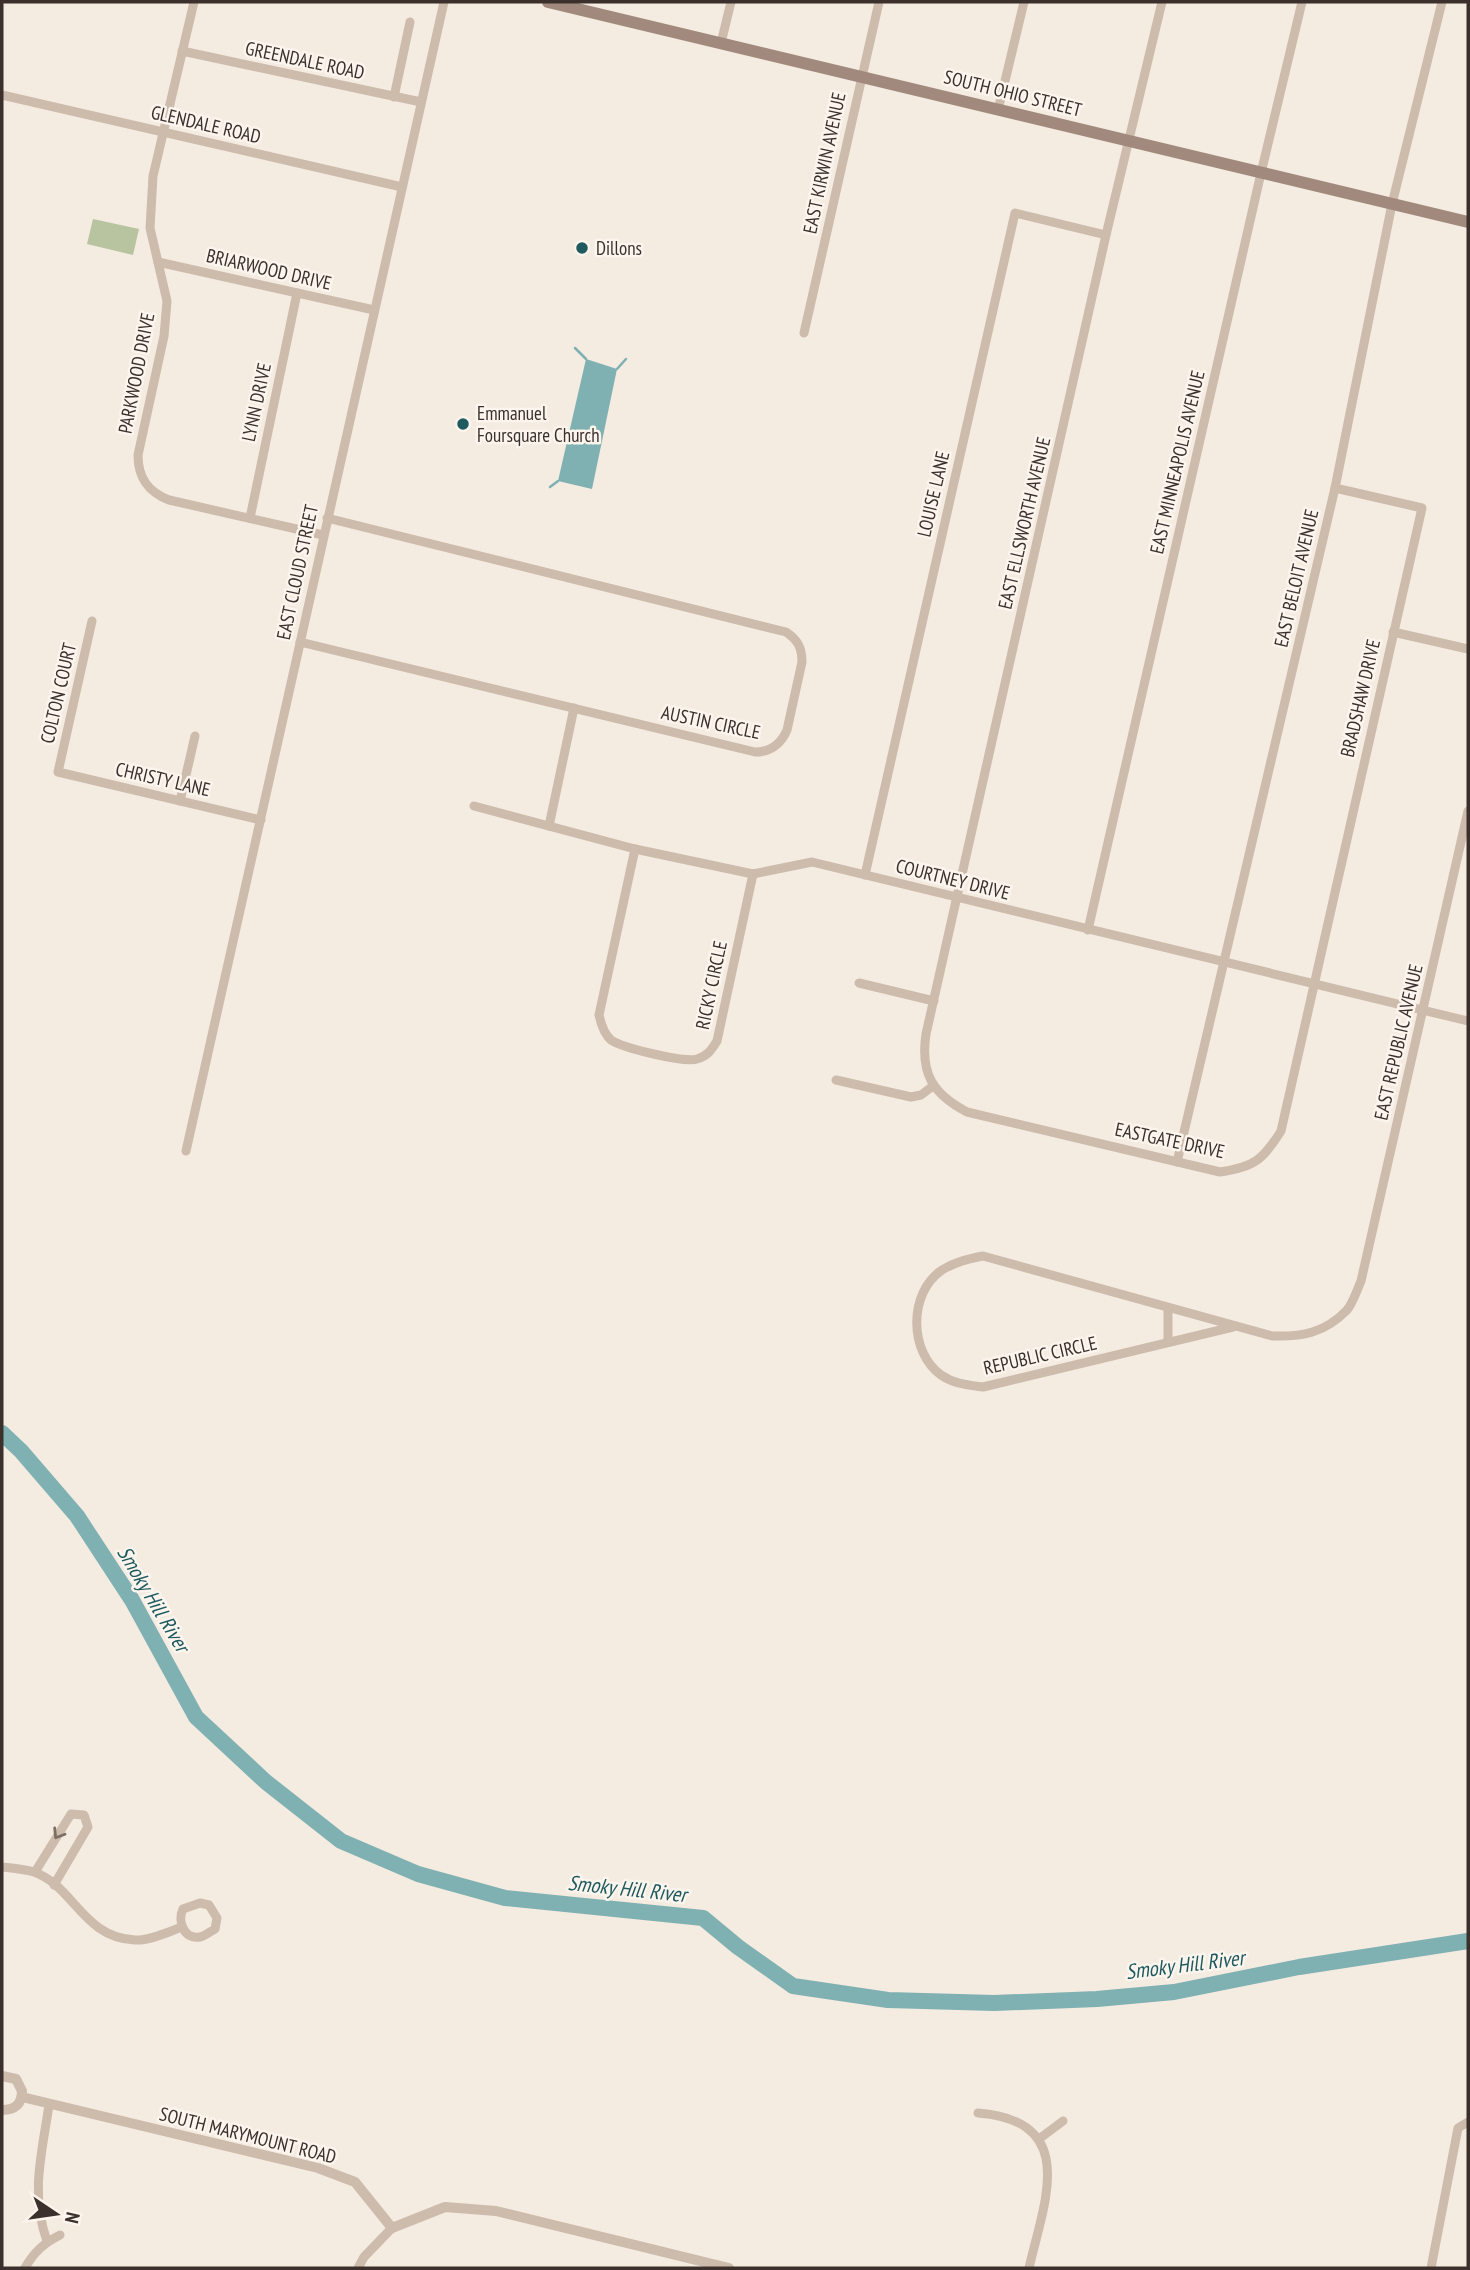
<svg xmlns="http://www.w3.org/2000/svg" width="1470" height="2270" font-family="'PT Sans Narrow',sans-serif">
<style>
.green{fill:#b8c4a0}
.water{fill:#7fb0b2}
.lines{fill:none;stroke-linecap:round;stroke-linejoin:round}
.stream{stroke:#7fb0b2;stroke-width:2.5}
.river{stroke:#7fb0b2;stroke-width:16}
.minor{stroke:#cdbbac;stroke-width:9}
.tertiary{stroke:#cdbbac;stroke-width:10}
.secondary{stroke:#a18a7d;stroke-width:12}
.oneway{stroke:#7d6f65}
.poi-dot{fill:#1f5a5e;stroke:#fbf5ee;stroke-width:2.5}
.labels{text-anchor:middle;stroke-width:5;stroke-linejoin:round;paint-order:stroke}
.street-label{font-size:19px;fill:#3b302b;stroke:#fbf5ee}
.poi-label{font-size:19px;fill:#3b302b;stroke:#fbf5ee;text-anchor:start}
.water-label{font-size:21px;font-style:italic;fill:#1f5a5e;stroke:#fbf5ee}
</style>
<rect width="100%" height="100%" fill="#f4ebe1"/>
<!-- green -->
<polygon class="green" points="93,219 139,229 133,255 87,244"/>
<!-- water -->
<polygon class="water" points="586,359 617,369 592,489 558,481"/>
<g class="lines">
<!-- stream -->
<g class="stream">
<polyline points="575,348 586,359"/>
<polyline points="617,369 626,359"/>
<polyline points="550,487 558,481"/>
</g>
<!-- river -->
<polyline class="river" points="2,1433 21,1451 77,1516 132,1600 196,1717 266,1782 341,1841 418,1874 505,1898 703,1918 738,1947 793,1986 888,2000 994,2003 1097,1999 1174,1992 1299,1967 1468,1941"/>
<!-- minor -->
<g class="minor">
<path d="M194,2L153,176L150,228L167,301L164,336L138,455C138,478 148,492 169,500L323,535"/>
<path d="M1162,2L1106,235L926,1034C920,1074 933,1094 967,1112L1220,1172C1254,1167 1263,1160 1281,1131L1422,508L1335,488"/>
<polyline points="721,43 731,2"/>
<polyline points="182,51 421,102"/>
<polyline points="2,95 402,187"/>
<polyline points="394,97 410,22"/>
<polyline points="998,110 1024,2"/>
<polyline points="158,262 374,310"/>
<polyline points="804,333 879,2"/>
<polyline points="250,518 297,293"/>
<polyline points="92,621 58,772 261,820"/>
<polyline points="1393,632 1468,649"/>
<path d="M300,642L755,752C771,752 781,744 787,730L802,662C802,648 798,640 786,632L327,518"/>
<polyline points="180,801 195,736"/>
<polyline points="474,806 635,849 753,874 812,862 1468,1021"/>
<polyline points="549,826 574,708"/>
<path d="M635,849L599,1015C601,1024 604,1034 611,1040C623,1048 684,1063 697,1059C708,1056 712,1049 717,1041L753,874"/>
<polyline points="865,875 1015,213 1106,235"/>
<polyline points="1088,930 1261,173 1302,2"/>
<polyline points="859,983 934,1001"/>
<polyline points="836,1080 911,1097 921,1095 933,1086"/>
<polyline points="186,1151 444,2"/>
<polyline points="1177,1162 1335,488 1392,204 1442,2"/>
<path d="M1233,1327L983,1387C968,1385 954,1384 941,1375C909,1352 908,1293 942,1270C955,1262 968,1259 983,1256L1272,1336C1302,1337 1325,1333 1347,1310C1353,1303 1357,1290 1361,1281L1468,811"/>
<polyline points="1168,1342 1168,1308"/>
<path d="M2,1867C12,1868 24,1869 34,1872C74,1886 83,1938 135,1940C149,1941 168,1932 182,1927"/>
<polyline points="35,1872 71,1814 84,1815 88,1827 54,1885"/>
<path d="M200,1903L209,1905L217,1918L215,1929C211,1931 205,1936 200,1937C184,1940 177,1921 183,1909Z"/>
<path d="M978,2113C1080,2121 1044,2202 1029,2268"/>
<polyline points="1039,2139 1063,2121"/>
<path d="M47,2241C30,2194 42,2153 49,2105"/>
<path d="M25,2268C34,2252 44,2243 60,2235"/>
<polyline points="358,2268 364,2257 392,2228"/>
<polyline points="1431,2268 1458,2128 1468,2122"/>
</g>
<!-- tertiary -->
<g class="tertiary">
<path d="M2,2076L16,2079L22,2091C22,2104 15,2110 2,2110"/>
<polyline points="22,2097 318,2168 355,2182 392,2228 445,2207 496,2211 729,2268"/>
</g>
<!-- secondary -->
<polyline class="secondary" points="548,2 1468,222"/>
</g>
<!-- one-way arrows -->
<defs><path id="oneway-chevron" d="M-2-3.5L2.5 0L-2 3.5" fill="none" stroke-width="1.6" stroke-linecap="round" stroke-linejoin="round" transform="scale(1.75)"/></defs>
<use class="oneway" href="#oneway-chevron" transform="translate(58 1834) rotate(122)"/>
<!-- markers -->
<g class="poi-dot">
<circle cx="582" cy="248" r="7"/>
<circle cx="463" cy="424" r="7"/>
</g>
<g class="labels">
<!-- street labels -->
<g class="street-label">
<text transform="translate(305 60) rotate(12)" y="7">GREENDALE ROAD</text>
<text transform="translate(1013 93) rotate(14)" y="7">SOUTH OHIO STREET</text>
<text transform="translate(206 124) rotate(13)" y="7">GLENDALE ROAD</text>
<text transform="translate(824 163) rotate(-78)" y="7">EAST KIRWIN AVENUE</text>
<text transform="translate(269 269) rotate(13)" y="7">BRIARWOOD DRIVE</text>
<text transform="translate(136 373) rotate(-79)" y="7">PARKWOOD DRIVE</text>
<text transform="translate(256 402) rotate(-78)" y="7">LYNN DRIVE</text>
<text transform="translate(1177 462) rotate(-77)" y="7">EAST MINNEAPOLIS AVENUE</text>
<text transform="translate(933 494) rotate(-77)" y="7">LOUISE LANE</text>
<text transform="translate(1024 523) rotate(-77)" y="7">EAST ELLSWORTH AVENUE</text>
<text transform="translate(297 572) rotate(-78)" y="7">EAST CLOUD STREET</text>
<text transform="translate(1296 578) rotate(-77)" y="7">EAST BELOIT AVENUE</text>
<text transform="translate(58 693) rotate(-77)" y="7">COLTON COURT</text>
<text transform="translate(1360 698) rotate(-77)" y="7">BRADSHAW DRIVE</text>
<text transform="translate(711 722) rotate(12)" y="7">AUSTIN CIRCLE</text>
<text transform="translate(163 779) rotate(13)" y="7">CHRISTY LANE</text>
<text transform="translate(953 879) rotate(14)" y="7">COURTNEY DRIVE</text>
<text transform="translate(711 985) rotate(-78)" y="7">RICKY CIRCLE</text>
<text transform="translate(1398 1042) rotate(-77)" y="7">EAST REPUBLIC AVENUE</text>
<text transform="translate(1170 1140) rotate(12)" y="7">EASTGATE DRIVE</text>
<text transform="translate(1040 1355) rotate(-13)" y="7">REPUBLIC CIRCLE</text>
<text transform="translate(248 2135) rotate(14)" y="7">SOUTH MARYMOUNT ROAD</text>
</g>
<!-- poi labels -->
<g class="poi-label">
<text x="596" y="255">Dillons</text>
<text x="477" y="420">Emmanuel<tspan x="477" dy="22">Foursquare Church</tspan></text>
</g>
<!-- water labels -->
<g class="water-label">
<text transform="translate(153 1599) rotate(59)" y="7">Smoky Hill River</text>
<text transform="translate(627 1889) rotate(6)" y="7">Smoky Hill River</text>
<text transform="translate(1185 1965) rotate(-7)" y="7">Smoky Hill River</text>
</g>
</g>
<!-- border -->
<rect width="1470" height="2270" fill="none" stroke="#3b302b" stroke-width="7"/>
<!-- north arrow -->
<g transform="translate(56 2214) rotate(103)" stroke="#fbf5ee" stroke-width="5" paint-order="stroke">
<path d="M0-5L12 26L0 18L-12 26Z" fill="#3b302b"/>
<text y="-10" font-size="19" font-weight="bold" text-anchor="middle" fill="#3b302b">N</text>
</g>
</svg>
